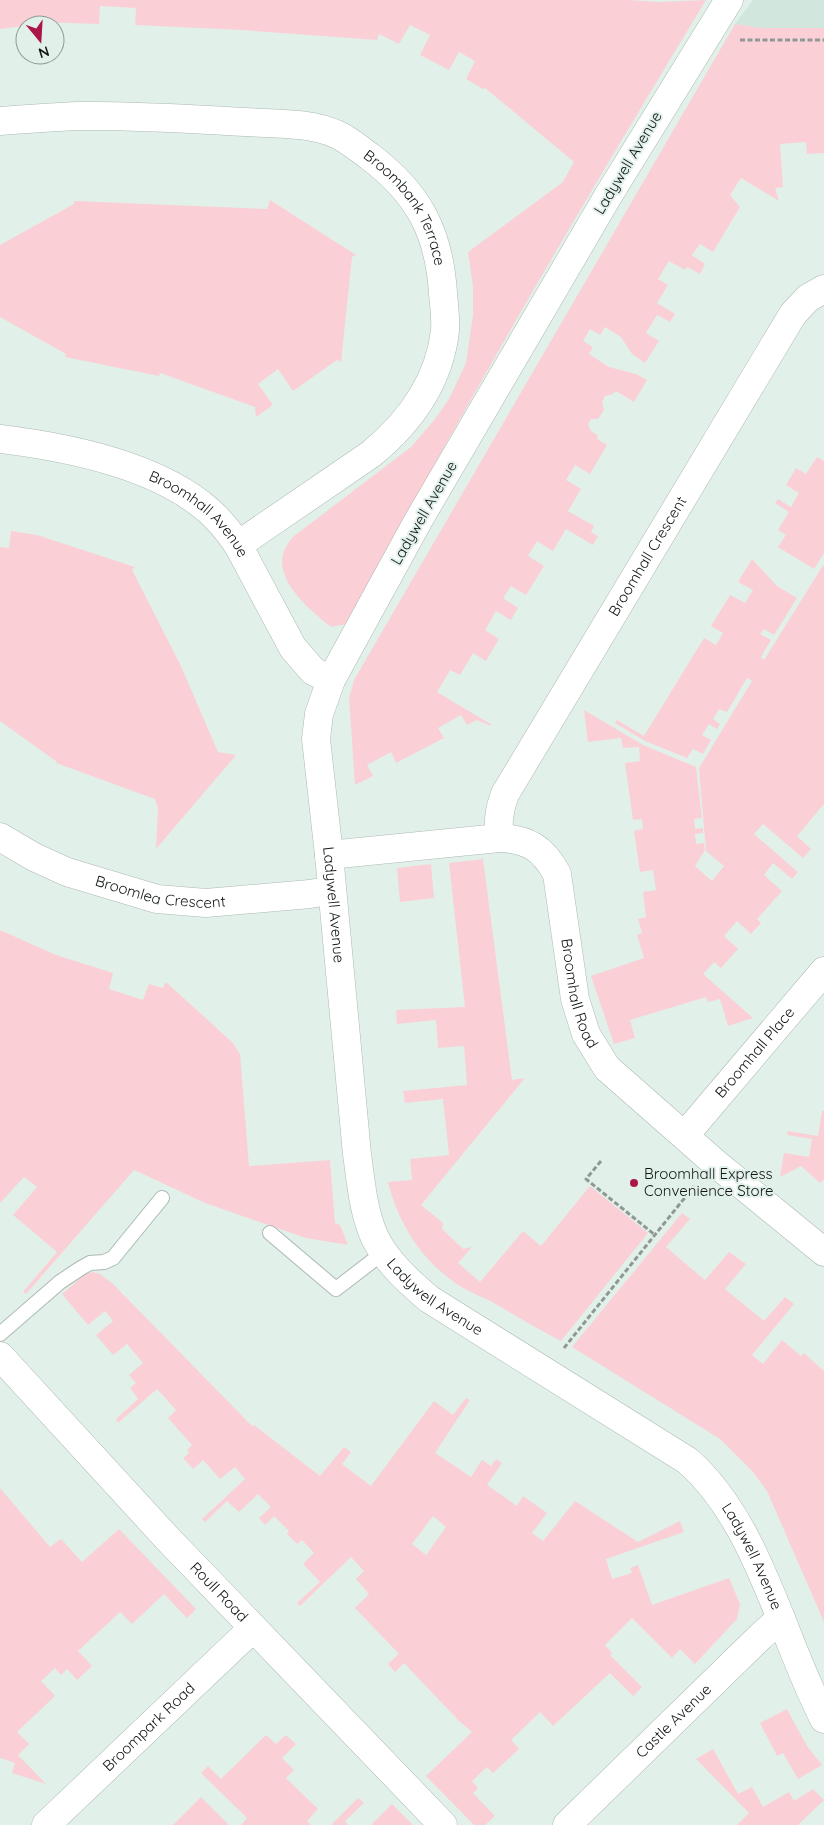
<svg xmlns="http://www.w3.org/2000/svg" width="824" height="1825" font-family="Quicksand,sans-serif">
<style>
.built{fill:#d1e7de}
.green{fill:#fad0d6;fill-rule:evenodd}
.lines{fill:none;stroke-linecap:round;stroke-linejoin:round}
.lane-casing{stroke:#acb9b4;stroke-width:16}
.street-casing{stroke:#acb9b4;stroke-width:29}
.path{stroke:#8e9894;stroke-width:3;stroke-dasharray:5 2.5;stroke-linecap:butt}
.lane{stroke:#fff;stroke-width:14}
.street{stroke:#fff;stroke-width:28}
.poi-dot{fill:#aa164a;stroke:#e2f0ea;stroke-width:2}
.labels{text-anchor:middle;stroke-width:4;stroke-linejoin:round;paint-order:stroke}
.street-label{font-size:15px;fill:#111614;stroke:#e2f0ea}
.poi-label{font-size:15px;fill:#111614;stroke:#e2f0ea;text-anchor:start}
</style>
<rect width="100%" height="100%" fill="#e2f0ea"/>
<!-- built -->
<polygon class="built" points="753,0 824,0 824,28 761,28 735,24"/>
<!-- green -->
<g class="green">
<path d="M0,0H629L658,2L706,0C582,204 461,410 350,621L346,624L331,627C305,606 261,570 294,536L411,447L435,419L449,399L466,363L473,315V286L468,252L563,182L574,162L485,88L483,89L466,79L475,61L459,52L449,70L420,55L430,35L410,25L399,44L379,34L377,40L242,30L135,25L136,8L100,6L99,24L39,22V24L0,29Z"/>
<polygon points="735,24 761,28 824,28 824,153 807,154 806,142 780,144 783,187 775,188 779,201 741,178 730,195 740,207 713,252 700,244 692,255 705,264 700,274 687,267 685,270 669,261 658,279 668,285 657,303 675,314 670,322 657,315 646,333 659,341 645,363 632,354 621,337 605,327 600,335 590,329 583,341 593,347 589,354 609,367 636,374 647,380 634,402 616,391 613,394 605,396 602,402 604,410 598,419 591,419 588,424 591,431 598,436 597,439 607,445 590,474 575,465 566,480 581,489 568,511 594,526 591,532 598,536 593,545 566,529 553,551 537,541 528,556 544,566 526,595 511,586 503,598 518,608 511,620 496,611 485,630 499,639 486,661 473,653 460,675 450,670 437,692 492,725 491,726 477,720 467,725 461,715 438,728 444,738 396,763 391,752 367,765 373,776 355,785 349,698 354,680"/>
<polygon points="270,200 356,255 352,257 341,362 337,360 293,391 278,369 258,384 273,405 256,417 255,407 160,373 159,376 65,357 66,354 0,317 0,245 74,204 74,201 267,209"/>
<polygon points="817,457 824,461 824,553 814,569 778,547 786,535 778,530 789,512 775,503 778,499 791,507 799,493 786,485 796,468 806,474"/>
<polygon points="11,531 37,535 135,567 132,570 180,664 218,752 236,755 156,849 158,808 155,799 56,763 57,762 0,721 0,547 9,548"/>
<polygon points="752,559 777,586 797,598 774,635 764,629 760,634 771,640 761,657 764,660 824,564 824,804 797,836 811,849 803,858 763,824 754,834 798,872 792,879 773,863 764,875 782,891 757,919 761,923 751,934 737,921 724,936 738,949 721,968 714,962 703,974 753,1018 728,1026 720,999 708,1002 706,997 630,1020 635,1038 614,1044 591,976 644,958 637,935 642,933 638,919 646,917 643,892 656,890 653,870 640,872 634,831 643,829 642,819 633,820 625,763 640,761 639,747 623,748 621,738 588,742 584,710 643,745 696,767 702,818 694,819 695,829 703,828 703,833 695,834 696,844 704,843 705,850 695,866 712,881 724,866 706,851 699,768 752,681 747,678 727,712 719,709 713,719 720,724 717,729 709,724 702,735 711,740 703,754 693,749 687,758 645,741 615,723 617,720 644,736 704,638 716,645 723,633 711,626 730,595 745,603 753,590 738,582"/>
<path d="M483,859L512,1080L525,1078L421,1205L443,1223L442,1229L463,1249L472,1247L458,1263L480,1282L523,1231L541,1246L590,1186L648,1233L561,1341C538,1329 516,1316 494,1303C481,1296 466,1291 454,1282C419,1257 398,1222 388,1182L412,1180L410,1159L449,1155L443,1099L405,1103L403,1091L467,1085L464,1046L438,1048L436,1020L397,1024L396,1010L465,1007L449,863Z"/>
<polygon points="431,864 434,898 400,902 397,868"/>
<polygon points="0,930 56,955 113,973 109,989 143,1000 149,984 163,988 166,982 233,1043 240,1054 249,1166 330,1160 335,1223 340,1225 348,1245 306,1238 205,1203 134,1170 26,1294 23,1292 57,1252 13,1215 37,1187 24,1177 0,1203"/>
<polygon points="822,1111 824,1111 824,1179 820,1183 801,1166 780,1177 784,1153 809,1157 812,1139 787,1135 788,1131 818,1136"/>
<polygon points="682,1213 690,1219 666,1247 705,1280 729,1252 746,1264 725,1289 764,1321 785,1297 794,1304 752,1355 763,1364 782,1340 801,1356 804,1353 824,1371 824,1622 767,1491 753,1472 720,1439 572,1347"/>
<path d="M93,1272L100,1274L113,1284L252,1426L254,1425L320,1476L344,1447L351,1452L342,1464L371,1486L434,1401L453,1415L466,1398L470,1400L435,1453L471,1477L482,1460L491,1466L496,1459L502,1463L487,1485L517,1506L523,1496L547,1513L532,1533L543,1541L575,1501L638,1542L680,1521L684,1532L606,1559L612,1579L632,1573L630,1568L638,1565L652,1605L729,1578L740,1604L737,1619L695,1664L680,1649L672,1658L632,1618L605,1645L612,1653L610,1655L642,1687L633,1696L610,1673L553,1726L540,1712L511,1740L519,1749L493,1773L487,1767L472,1781L478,1788L473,1793L495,1816L485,1825H474L426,1776L472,1732L459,1721L404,1663L395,1672L388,1664L399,1654L355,1608L369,1594L356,1579L364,1571L351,1557L300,1606L297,1603L320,1582L303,1564L314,1553L302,1540L297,1544L287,1534L289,1531L274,1516L265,1525L259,1518L271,1507L258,1494L239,1512L227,1501L205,1522L202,1519L245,1479L235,1467L220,1479L203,1460L193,1469L183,1458L189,1453L187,1450L192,1445L168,1418L176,1410L157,1389L118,1423L116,1419L138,1399L130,1388L136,1383L129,1375L143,1363L127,1344L113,1355L96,1335L113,1321L105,1311L88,1325L62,1294L85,1274ZM433,1516L446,1527L426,1555L412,1544Z"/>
<polygon points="0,1488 50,1547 61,1539 82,1562 119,1529 196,1609 187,1618 164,1594 132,1624 120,1612 78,1651 92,1666 77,1680 67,1669 61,1675 55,1668 41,1681 55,1696 17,1732 29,1744 18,1755 46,1784 12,1773 15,1763 1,1758 0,1760"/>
<polygon points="787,1709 807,1746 822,1765 798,1779 783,1753 777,1756 760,1723"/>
<polygon points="266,1735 276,1744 286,1735 296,1744 282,1758 294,1770 286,1778 318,1809 307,1821 311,1825 241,1825 247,1818 201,1773 208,1766 221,1779"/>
<polygon points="713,1749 738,1794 752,1787 763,1807 789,1792 794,1801 813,1789 824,1800 798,1825 737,1825 749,1813 696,1759"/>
<polygon points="201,1797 229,1825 173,1825"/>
<polygon points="358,1798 364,1803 345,1821 348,1825 331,1825"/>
<polygon points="392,1804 413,1825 371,1825"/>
</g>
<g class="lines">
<!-- lane casing -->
<g class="lane-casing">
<g id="lane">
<polyline points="270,1233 336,1289 384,1252"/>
<polyline points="0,1334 60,1282 81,1268 90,1263 104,1262 113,1258 162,1198"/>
</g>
</g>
<!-- street casing -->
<g class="street-casing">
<g id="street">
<path id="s1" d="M729,0L608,196L418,521L331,680L319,714L316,739L329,855L357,1154C361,1182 363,1212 375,1238C387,1262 409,1282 429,1299L688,1461C758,1523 781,1636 824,1719"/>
<path id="s2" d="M0,121C26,119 53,117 79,116C134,115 190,119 245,122C275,124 310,122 338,135C349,140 359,149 369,156C418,193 439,231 443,293C444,306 446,319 445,331C439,382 410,422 371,454L238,545"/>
<path id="s3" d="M0,439C66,447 156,465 208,510C220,520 229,532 238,545L293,648L313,671L331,680"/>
<path id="s4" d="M0,837L34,857L67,872L157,899L206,903L310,894L332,890"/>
<path id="s5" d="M499,838C498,821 499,810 505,794L793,314L808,298L824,289"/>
<path id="s6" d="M329,855L499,838C528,839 543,848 557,874L575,999L586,1034L607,1068L714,1162L824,1252"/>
<path id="s7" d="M685,1135L824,971"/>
<path id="s8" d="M0,1356L167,1538L443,1825"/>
<path id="s9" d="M46,1825L253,1628"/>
<path id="s10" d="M567,1825L761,1636L781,1618"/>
</g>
</g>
<!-- path -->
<g class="path">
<polyline points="740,40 824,40"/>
<polyline points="601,1161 586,1179 655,1235"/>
<polyline points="564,1348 695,1185"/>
</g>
<!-- lane -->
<use href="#lane" class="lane"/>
<!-- street -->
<use href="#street" class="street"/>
</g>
<!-- markers -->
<circle class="poi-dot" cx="634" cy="1183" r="5"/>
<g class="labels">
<!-- street labels -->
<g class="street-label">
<text transform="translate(628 163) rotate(-59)" y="5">Ladywell Avenue</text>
<text dy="5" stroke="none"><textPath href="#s2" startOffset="442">Broombank Terrace</textPath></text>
<text transform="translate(424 513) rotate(-60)" y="5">Ladywell Avenue</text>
<text dy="5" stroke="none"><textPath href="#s3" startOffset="218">Broomhall Avenue</textPath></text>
<text dy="5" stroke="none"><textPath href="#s5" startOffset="322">Broomhall Crescent</textPath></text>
<text dy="5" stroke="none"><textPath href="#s4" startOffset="172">Broomlea Crescent</textPath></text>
<text dy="5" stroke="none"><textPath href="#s1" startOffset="1016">Ladywell Avenue</textPath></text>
<text dy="5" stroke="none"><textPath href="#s6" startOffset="365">Broomhall Road</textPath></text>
<text dy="5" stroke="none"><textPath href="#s7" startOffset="108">Broomhall Place</textPath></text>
<text dy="5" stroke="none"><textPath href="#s1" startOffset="1438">Ladywell Avenue</textPath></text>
<text dy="5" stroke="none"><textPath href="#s1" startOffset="1856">Ladywell Avenue</textPath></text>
<text dy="5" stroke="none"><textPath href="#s8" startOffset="322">Roull Road</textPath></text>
<text dy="5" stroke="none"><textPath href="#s10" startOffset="149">Castle Avenue</textPath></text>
<text dy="5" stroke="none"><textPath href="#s9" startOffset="142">Broompark Road</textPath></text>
</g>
<!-- poi labels -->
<g class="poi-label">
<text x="644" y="1179">Broomhall Express<tspan x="644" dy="17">Convenience Store</tspan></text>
</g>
</g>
<!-- north arrow -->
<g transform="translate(40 40) rotate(162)"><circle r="24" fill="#e2f0ea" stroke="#8e9994"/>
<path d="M0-4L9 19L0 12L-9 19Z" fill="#aa164a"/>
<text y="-8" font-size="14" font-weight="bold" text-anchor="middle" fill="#111614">N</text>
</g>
</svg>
